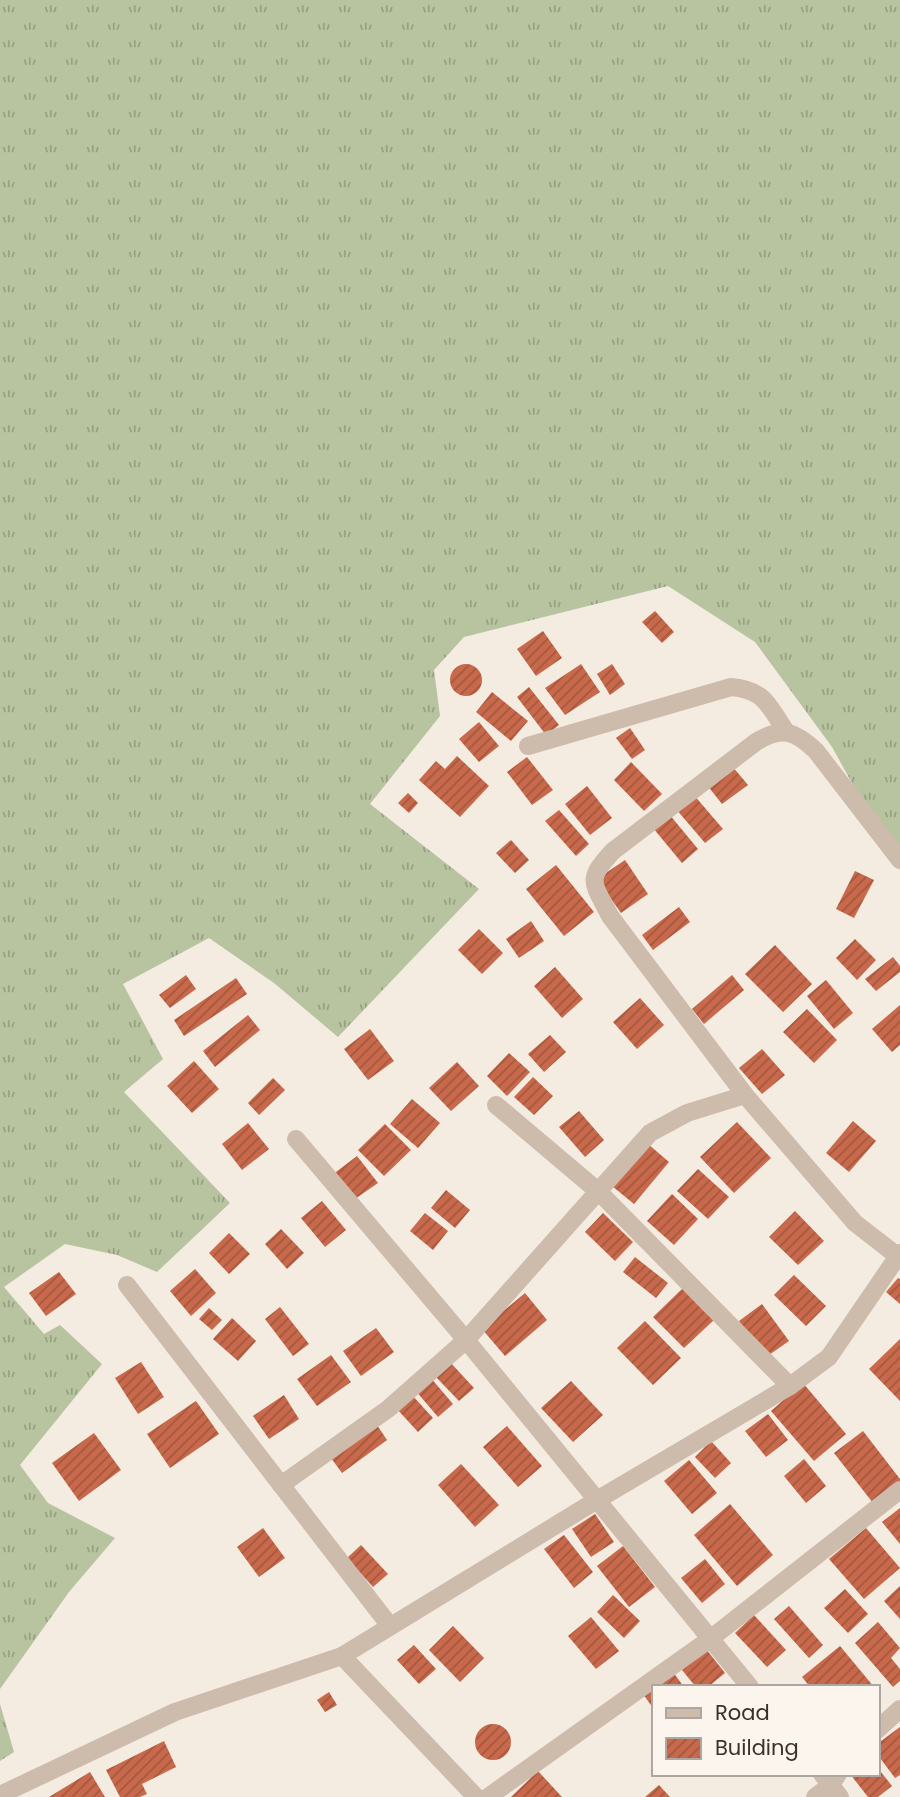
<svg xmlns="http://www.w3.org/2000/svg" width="900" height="1797" font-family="Poppins,sans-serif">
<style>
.grass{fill:url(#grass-tufts)}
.building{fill:url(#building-hatch)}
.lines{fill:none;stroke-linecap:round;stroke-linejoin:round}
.minor{stroke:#cdbbac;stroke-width:18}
</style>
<defs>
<pattern id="grass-tufts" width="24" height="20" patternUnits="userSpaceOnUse" patternTransform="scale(1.75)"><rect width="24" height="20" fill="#b8c4a0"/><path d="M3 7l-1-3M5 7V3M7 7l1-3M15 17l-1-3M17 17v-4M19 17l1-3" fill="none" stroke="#97a083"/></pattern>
<pattern id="building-hatch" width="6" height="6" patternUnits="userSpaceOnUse" patternTransform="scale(1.75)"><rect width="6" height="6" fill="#c8694b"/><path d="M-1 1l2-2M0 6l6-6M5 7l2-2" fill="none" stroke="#a4573f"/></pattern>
</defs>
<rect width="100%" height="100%" fill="#f4ebe1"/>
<!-- grass -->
<g class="grass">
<polygon points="0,0 900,0 900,870 832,747 755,642 668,586 464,637 434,670 440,716 370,804 479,889 338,1037 274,983 209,938 123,984 163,1059 124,1092 230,1203 157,1272 117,1255 65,1244 4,1287 44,1334 60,1325 102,1364 20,1465 48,1503 115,1538 69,1592 0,1689"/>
<polygon points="0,1704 14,1752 0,1761"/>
</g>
<!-- building -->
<g class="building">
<polygon points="655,611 674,632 662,643 642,622"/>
<polygon points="543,631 562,658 536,676 517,649"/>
<polygon points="581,664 600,692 565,715 545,688"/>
<polygon points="612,664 625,684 610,695 597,674"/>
<circle cx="466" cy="680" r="16"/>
<polygon points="529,687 559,725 546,735 517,697"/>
<polygon points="492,692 528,721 511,741 476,712"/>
<polygon points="479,722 499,746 479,762 459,739"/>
<polygon points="630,728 645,750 632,759 616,738"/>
<polygon points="457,756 489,786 460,817 419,780 436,761 445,769"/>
<polygon points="527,757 553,790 532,805 507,772"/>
<polygon points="631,762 662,794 644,811 614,780"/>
<polygon points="732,766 748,785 722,804 707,785"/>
<polygon points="587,786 612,818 590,835 565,804"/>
<polygon points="408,793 418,803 409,813 398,803"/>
<polygon points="693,794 723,829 705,843 676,809"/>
<polygon points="559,810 589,844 576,856 545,821"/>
<polygon points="669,814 698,849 682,863 653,828"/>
<polygon points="511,840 529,860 515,873 496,853"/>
<polygon points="625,860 648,894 621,913 597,879"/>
<polygon points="556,865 594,912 564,936 526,889"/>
<polygon points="855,871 874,880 854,918 836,909"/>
<polygon points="679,907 690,922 653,950 642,935"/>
<polygon points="531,921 544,941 519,958 506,939"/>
<polygon points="479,929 503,953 482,974 458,950"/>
<polygon points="855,939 876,960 857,980 836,958"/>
<polygon points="775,945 812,984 783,1012 745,974"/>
<polygon points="893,957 900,966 900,972 876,991 865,979"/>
<polygon points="555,967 583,999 562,1018 534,986"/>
<polygon points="186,975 196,989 170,1008 159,995"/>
<polygon points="732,975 744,990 704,1024 692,1009"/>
<polygon points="236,978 247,994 184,1036 174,1020"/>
<polygon points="826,980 853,1013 834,1029 807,996"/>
<polygon points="640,998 664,1025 637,1049 613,1022"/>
<polygon points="900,1005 900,1045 892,1052 872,1029"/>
<polygon points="807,1009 837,1040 814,1063 783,1032"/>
<polygon points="248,1015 260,1030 215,1067 203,1051"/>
<polygon points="370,1029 394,1061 368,1080 344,1049"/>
<polygon points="550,1035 566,1052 544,1072 528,1054"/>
<polygon points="762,1049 785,1075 762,1094 739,1068"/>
<polygon points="509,1053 530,1072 507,1096 487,1076"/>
<polygon points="194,1061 219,1089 192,1113 167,1086"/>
<polygon points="457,1062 479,1086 451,1111 429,1088"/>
<polygon points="533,1077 553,1096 534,1115 514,1097"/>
<polygon points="273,1078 285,1090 259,1115 248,1103"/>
<polygon points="412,1099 440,1123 418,1148 390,1124"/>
<polygon points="579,1111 604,1140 585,1157 559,1127"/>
<polygon points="853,1121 876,1141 849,1172 826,1153"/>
<polygon points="737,1122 771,1158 734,1193 700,1157"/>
<polygon points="248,1123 269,1149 242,1170 222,1144"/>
<polygon points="385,1124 411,1150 384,1176 358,1150"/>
<polygon points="648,1144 669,1162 634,1204 612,1186"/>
<polygon points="357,1156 378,1183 352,1201 332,1175"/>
<polygon points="698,1169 729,1197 708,1219 677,1191"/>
<polygon points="446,1190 470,1210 455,1228 431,1208"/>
<polygon points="672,1194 698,1219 674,1245 647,1221"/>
<polygon points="322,1201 346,1230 325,1247 301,1218"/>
<polygon points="795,1211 824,1241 798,1265 769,1237"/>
<polygon points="425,1213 448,1231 433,1250 410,1231"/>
<polygon points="603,1213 633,1242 615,1261 585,1232"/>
<polygon points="281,1229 304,1253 287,1269 265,1244"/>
<polygon points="229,1233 250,1254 229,1274 209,1253"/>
<polygon points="635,1257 668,1283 656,1298 623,1272"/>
<polygon points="195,1269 216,1293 191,1316 170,1291"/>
<polygon points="59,1272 76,1294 46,1316 29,1293"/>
<polygon points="794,1275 826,1306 806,1326 774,1295"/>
<polygon points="898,1278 900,1279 900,1304 886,1292"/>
<polygon points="684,1287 715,1319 684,1348 653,1317"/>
<polygon points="525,1293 547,1320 505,1356 482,1329"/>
<polygon points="762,1304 789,1341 766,1357 739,1321"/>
<polygon points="280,1307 309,1344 293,1356 265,1319"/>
<polygon points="209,1308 222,1320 212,1330 199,1319"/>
<polygon points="232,1318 256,1341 238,1361 213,1339"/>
<polygon points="645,1321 681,1358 653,1385 617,1348"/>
<polygon points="376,1328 394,1352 361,1376 343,1351"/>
<polygon points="900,1339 900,1401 869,1369"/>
<polygon points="331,1355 351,1382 317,1406 297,1379"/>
<polygon points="449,1361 474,1388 459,1401 434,1375"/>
<polygon points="141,1362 164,1397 138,1414 115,1378"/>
<polygon points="430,1377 453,1404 438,1417 415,1390"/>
<polygon points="571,1381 603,1415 573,1442 541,1408"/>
<polygon points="803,1383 846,1434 814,1461 771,1411"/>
<polygon points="411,1394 433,1418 418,1432 396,1408"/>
<polygon points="284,1395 299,1419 269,1439 253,1416"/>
<polygon points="196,1401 219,1434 170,1468 147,1434"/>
<polygon points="768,1414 788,1440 766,1457 745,1431"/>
<polygon points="377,1425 387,1440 342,1473 331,1458"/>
<polygon points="507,1426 542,1466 518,1487 483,1447"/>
<polygon points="863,1431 900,1479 900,1483 873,1503 834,1453"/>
<polygon points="94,1433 121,1470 79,1501 52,1463"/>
<polygon points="711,1441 731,1463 715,1478 695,1457"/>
<polygon points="804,1459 826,1486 806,1503 784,1476"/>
<polygon points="689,1460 717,1493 692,1514 664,1481"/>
<polygon points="461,1464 499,1505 475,1527 438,1485"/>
<polygon points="730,1504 773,1555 737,1586 694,1535"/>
<polygon points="900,1508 900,1544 882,1522"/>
<polygon points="595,1514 614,1542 591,1557 572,1529"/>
<polygon points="263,1528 285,1558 259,1577 237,1547"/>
<polygon points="866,1528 900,1568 864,1599 829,1559"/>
<polygon points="564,1535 593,1572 574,1588 544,1549"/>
<polygon points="361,1545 388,1574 373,1587 347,1558"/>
<polygon points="623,1546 655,1587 629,1607 597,1566"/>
<polygon points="705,1559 725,1584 702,1603 681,1578"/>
<polygon points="900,1586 900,1619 884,1601"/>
<polygon points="845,1589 868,1614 848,1633 824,1608"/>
<polygon points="613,1595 640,1621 624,1638 597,1612"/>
<polygon points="789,1606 823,1645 809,1658 774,1619"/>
<polygon points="754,1615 786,1650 767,1667 735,1633"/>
<polygon points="591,1617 619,1651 596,1669 568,1636"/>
<polygon points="878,1622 900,1648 891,1658 900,1669 900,1681 893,1687 855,1643"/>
<polygon points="453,1626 484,1658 460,1682 429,1650"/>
<polygon points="414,1645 436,1669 419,1684 397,1660"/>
<polygon points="840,1646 874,1687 810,1687 802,1677"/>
<polygon points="706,1649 725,1673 708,1687 696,1687 682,1670"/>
<polygon points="673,1672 684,1687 653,1687 653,1708 643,1694"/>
<polygon points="329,1692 337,1705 325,1712 317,1700"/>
<circle cx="493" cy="1742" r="18"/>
<polygon points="900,1727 900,1775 895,1778 877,1754 877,1744"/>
<polygon points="164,1741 176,1767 142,1784 147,1794 140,1797 120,1797 106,1770"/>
<polygon points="877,1767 892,1786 878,1797 868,1797 850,1774 877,1774"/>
<polygon points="538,1771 562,1797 511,1797"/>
<polygon points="90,1772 105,1797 49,1797"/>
<polygon points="659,1785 670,1797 645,1797"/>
</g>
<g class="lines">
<!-- minor -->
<g class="minor">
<path d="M528,746L731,687C765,690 768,705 785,730"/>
<path d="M900,860L816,751C795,731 782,726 756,742L613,851C585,881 593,882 610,916L745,1095L855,1223L900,1258"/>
<polyline points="496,1105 599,1192 790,1386"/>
<polyline points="296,1139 466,1340 750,1687"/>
<polyline points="127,1285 390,1626"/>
<polyline points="281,1485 388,1409 466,1340 650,1133 687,1113 745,1095"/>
<polyline points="342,1656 476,1797"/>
<polyline points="877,1730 900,1709"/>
<polyline points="822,1774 840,1797"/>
<polyline points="0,1795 175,1712 342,1656 597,1500 790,1386 829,1357 900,1253"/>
<polyline points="488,1797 710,1639 900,1490"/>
<polyline points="815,1797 831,1785 838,1774"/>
</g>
</g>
<!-- legend -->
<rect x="652" y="1685" width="228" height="91" fill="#fbf5ee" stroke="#aea6a0" stroke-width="2"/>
<rect x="666" y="1708" width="35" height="10" fill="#cdbbac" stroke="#aea6a0" stroke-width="2"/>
<text x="715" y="1720" font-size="21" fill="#3b302b">Road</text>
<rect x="666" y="1738" width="35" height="21" fill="url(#building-hatch)" stroke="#aea6a0" stroke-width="2"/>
<text x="715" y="1755" font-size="21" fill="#3b302b">Building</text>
</svg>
